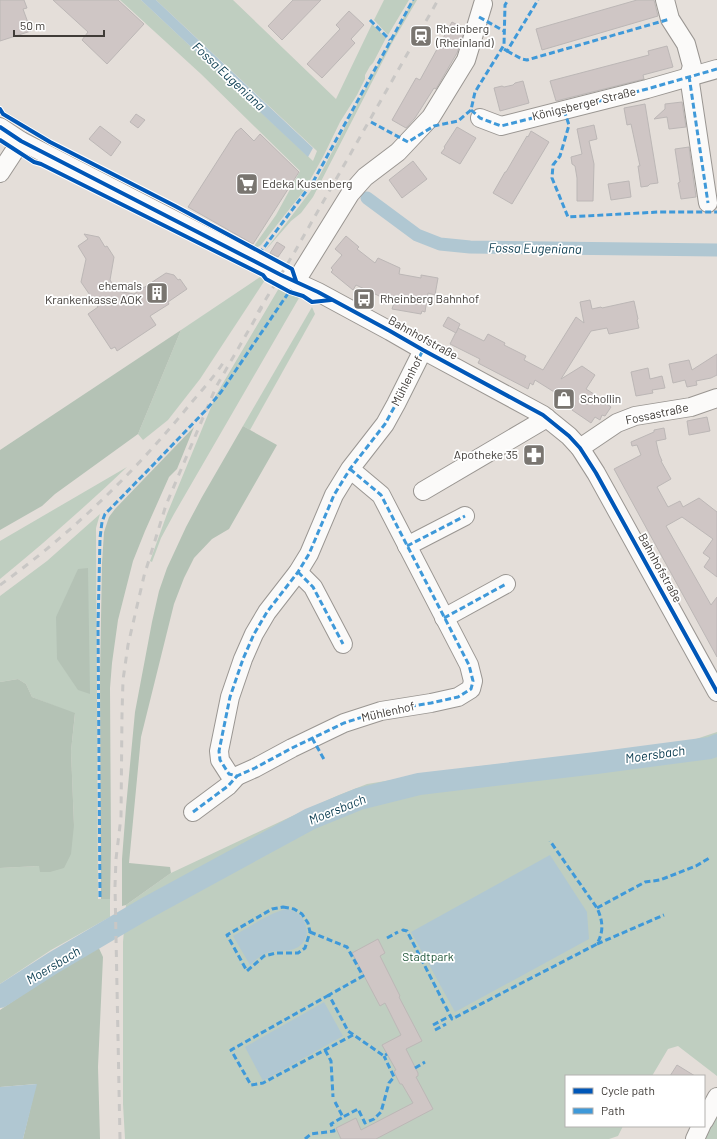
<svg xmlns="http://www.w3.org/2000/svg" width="717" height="1139" font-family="Barlow,sans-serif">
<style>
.green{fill:#bfcec0}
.forest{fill:#b4c2b5}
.water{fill:#b0c7d2}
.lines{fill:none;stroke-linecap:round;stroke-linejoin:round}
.canal{stroke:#b0c7d2;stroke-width:13}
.river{stroke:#b0c7d2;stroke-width:22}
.building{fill:#cfc6c5;stroke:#bcb7b6}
.minor-casing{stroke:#9a9692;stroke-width:20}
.minor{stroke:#fbfaf9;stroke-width:18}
.rail{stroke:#c9c7c5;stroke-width:3;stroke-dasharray:7 7;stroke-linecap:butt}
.quiet{stroke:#3f99d9;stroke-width:3;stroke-dasharray:6 3;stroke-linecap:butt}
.cycleway-casing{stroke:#fff;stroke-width:6}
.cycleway{stroke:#0057b8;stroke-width:4}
.labels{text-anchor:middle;stroke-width:3.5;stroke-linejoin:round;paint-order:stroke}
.poi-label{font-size:12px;fill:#403c38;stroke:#fff;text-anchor:start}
.street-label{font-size:12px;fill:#403c38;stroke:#fff}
.park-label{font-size:12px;fill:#1e5538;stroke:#fff}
.water-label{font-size:13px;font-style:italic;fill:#093b4f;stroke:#fff}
</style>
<rect width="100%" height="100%" fill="#e4ded9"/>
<!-- green -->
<g class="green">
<polygon points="120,0 141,0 313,161 317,151 156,0 233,0 336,99 372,24 386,38 373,63 370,66 365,75 365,79 357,95 340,122 324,155 309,182 303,192 261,245 256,248 254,246 276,215 300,171 201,74"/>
<polygon points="384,0 409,0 388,35 374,20"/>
<polygon points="413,0 417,0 392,43 313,197 301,213 291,221 264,252 313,188 379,63"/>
<polygon points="260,277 265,280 200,379 168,420 143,440 138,434 181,330"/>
<polygon points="279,288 299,298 174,514 161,538 152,562 150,561 167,514 216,395"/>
<polygon points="312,307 315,314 250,430 243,426"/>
<path d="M127,467C86,506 44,543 0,579V541Z"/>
<polygon points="100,514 96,528 98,899 110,899 110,917 51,950 0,984 0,868 39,866 74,825 71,751 75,714 32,697 26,684 18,679 0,682 0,596 47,561"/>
<polygon points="717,732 717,1076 678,1046 668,1049 652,1076 566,1076 566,1126 623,1126 618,1136 609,1139 125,1139 123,1104 123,942 126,905 171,873 288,818 339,795 367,784 465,768 533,760 632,751 684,743"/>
<polygon points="717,1116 717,1139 704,1139"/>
</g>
<!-- forest -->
<g class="forest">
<polygon points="181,330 138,434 55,494 42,506 0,530 0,450"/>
<polygon points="243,426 277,445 229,529 212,539 194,558 184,578 174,604 141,737 129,863 170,867 171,873 126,905 122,906 122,859 126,807 135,712 152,622 159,591 167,568 186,527 202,497"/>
<polygon points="194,427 177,469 169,477 145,531 133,561 118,620 112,663 110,688 111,845 110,899 101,899 100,675 102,563 104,532 109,517 115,509"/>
<polygon points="88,568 90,694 78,690 57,659 56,617 78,569"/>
<polygon points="18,679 26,684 32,697 75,713 71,751 74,825 71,854 64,868 50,872 40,872 39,866 0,868 0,682"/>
<polygon points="97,944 103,957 98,1067 100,1139 23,1139 36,1084 0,1087 0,1010"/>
</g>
<!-- water -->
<g class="water">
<polygon points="141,0 156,0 313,148 308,157"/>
<polygon points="550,855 587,912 589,939 455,1012 411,932"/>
<path d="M286,909C295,911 302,914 305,923C307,930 308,936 304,941C295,955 280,948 267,953C260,955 255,961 250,965L233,936C250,927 267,914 286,909Z"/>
<polygon points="324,1002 343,1036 263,1081 245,1047"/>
<polygon points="37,1084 23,1139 0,1139 0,1087"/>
</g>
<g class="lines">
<!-- canal -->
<polyline class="canal" points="367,198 417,235 440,244 470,247 717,250"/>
<!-- river -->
<polyline class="river" points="0,997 53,963 143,910 310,819 359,799 419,784 596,763 710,748 717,745"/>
</g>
<!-- building -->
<g class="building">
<polygon points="0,0 24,0 27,8 23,9 31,31 0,41"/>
<polygon points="53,0 118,0 144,24 107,64 82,40 88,32"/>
<polygon points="293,0 321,0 282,40 268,26"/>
<polygon points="637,0 654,0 658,16 542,50 536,29"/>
<polygon points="349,11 364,25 351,39 355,43 322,78 307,64 340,29 336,25"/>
<polygon points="452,22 465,29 457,53 436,89 434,88 415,118 406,128 392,120 416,78 420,80"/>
<polygon points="667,46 673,67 643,75 644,79 556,101 550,81 649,55 648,51"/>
<polygon points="523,81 529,103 500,111 494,88 502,86 504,87 513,85 515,83"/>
<polygon points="682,102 686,127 669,129 667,117 654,119 665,109 665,104"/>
<polygon points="645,104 658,183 650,184 648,186 641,187 638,166 640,166 631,124 627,125 624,108"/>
<polygon points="136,114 145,120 138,128 130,122"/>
<polygon points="594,125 597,139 589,141 594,164 593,201 577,201 577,178 575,166 572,164 571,157 582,154 577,129"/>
<polygon points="100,126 121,142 111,156 89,139"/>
<polygon points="457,127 476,138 460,164 441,153 445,148 444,147"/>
<polygon points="241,128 254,141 260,134 299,172 253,244 188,207 236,132"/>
<polygon points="531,131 549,142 512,204 493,193 505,172 506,172 527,136 528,137"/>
<polygon points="689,147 696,197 681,199 678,183 680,182 675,149"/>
<polygon points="413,161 427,179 402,198 389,180 394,176"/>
<polygon points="629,181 631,197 611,200 608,184"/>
<polygon points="84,234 99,237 105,247 107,246 114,257 110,280 117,291 134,294 166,273 174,275 178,280 180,279 187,289 168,302 169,304 150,316 156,325 117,351 115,347 111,349 88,314 98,307 81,282 86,259 78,246 88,239"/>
<polygon points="346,236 359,247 357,249 375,263 378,258 400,268 399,274 421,278 421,275 438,278 435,295 428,293 425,312 422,311 421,314 392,309 394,303 356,285 353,290 331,272 333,270 331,268 342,255 335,249"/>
<polygon points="277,242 285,247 278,257 270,253"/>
<polygon points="590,300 592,309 601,307 602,308 634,301 638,319 637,320 639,328 609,334 607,328 591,331 561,379 582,366 595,375 586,389 608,403 607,404 611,407 605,416 602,415 600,420 595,417 591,423 572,410 575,405 535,380 533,385 530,383 528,389 478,363 480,359 450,344 458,328 484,341 488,334 505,343 504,345 526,356 524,360 543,370 576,317 584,323 580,302"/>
<polygon points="448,317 460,324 456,333 443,326"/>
<polygon points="717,354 717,375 711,378 696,381 697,385 687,387 685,380 673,383 669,364 689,360 692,370"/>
<polygon points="648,368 650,379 662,376 665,388 652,390 653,393 636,396 631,372"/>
<polygon points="707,417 710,431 689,435 687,421"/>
<polygon points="664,428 666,439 656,441 659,454 662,461 661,461 671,479 657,487 668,507 680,501 683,507 699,498 717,512 717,577 704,567 710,558 703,553 713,539 682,517 666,526 711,605 717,597 717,657 614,469 641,455 637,445 632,446 631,442 654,432 654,430"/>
<polygon points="378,939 385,953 380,956 400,996 399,997 422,1041 406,1049 418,1073 418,1076 416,1077 433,1109 376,1139 341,1139 336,1128 356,1118 361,1130 413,1103 402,1084 400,1084 396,1076 394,1071 396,1070 382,1045 401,1035 385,1003 380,1006 352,953"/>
<polygon points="677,1065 695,1076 670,1076"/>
</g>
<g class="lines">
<!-- minor casing -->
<g class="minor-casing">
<g id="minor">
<polyline points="665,0 670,19 686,44 692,66 689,76 708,203"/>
<polyline points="480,118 501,126 647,89 717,69"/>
<polyline points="0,127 21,141 281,275 318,292 390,331 423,350 543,415 569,436 580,448 596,473 717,692"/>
<polyline points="0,173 21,141"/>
<polyline points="296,281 350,194 365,177 398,152 431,117 466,60 483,4"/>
<polyline points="580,448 617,423 635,416 691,407 717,398"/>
<polyline points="350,469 381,495 469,665 473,681 471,689 458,697 431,703 381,711 344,723 292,748 255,768 237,776 229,774 220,760 219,751 230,697 243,659 254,634 267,612 298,572 309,554 334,495 350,469 385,424 396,404 423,350"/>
<polyline points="423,491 547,418"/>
<polyline points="407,546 465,516"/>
<polyline points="298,572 313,587 343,644"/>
<polyline points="444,618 506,584"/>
<polyline points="193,812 228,786 237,776"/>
<polyline points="704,1121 717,1097"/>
<polyline points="695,1139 701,1126"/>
</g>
</g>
<!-- minor -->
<use href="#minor" class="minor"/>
<!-- rail -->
<g class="rail">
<polyline points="258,312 294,253 438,0"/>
<path d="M0,585C71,534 136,471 191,403C202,390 214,377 223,363"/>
<polyline points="120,1139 115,886 116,859 121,817 122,714 123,680 128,645 144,576 166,505 216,387 262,307"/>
</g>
<!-- quiet -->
<g class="quiet">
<polyline points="479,17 504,31"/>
<polyline points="370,20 390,40"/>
<polyline points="504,49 507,51 538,0"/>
<polyline points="507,51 522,59 527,60 670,19"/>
<polyline points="689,76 708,203"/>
<polyline points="471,110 480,118 501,126 647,89 717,69"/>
<polyline points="564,110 569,125 560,156 553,165 552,178 568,217 658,212 717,212"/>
<polyline points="371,122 408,142 434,126 458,121 471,110 475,92 504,45 505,5 508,0"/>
<polyline points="259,254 313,182 413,0"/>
<polyline points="350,469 381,495 469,665 473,681 471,689 458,697 431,703 381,711 344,723 292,748 255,768 237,776 229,774 220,760 219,751 230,697 243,659 254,634 267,612 298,572 309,554 334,495 350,469 385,424 396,404 423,350"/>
<polyline points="407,546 465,516"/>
<polyline points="298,572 313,587 343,644"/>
<polyline points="444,618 506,584"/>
<polyline points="312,738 325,761"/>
<polyline points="193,812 228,786 237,776"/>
<polyline points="100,897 98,626 100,538 102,522 105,514 110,509 155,463 206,410 221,392 291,289"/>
<polygon points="283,907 294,909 302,914 308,923 310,932 305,948 298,953 276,953 264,956 247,971 227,935 272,909"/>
<polyline points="597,908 645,882 660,880 696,866 711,857"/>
<path d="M402,931L403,930L407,931L409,935L452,1019L597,944C604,931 603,921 597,908L550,841"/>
<polyline points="310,932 347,947 363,976 329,995 348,1031 384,1056 387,1054"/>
<polyline points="387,938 398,932"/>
<polyline points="597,944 664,915"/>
<polyline points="329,995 231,1050 251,1085 263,1083 353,1035"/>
<polyline points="433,1025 450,1016"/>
<polyline points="435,1030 446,1024"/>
<polyline points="325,1050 331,1061 333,1097"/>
<polyline points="415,1068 425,1062"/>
<polyline points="335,1102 343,1117 358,1109 365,1123 374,1119 381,1112 389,1083 394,1077 384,1056"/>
<polyline points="305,1139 311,1134 334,1131 331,1124 343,1117"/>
</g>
<!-- cycleway casing -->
<g class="cycleway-casing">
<g id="cycleway">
<polyline points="0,109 3,114 50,142 175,206 292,269 296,281"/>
<polyline points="0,127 21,141 281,275 318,292 390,331 423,350 543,415 569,436 580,448 596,473 717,692"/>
<polyline points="0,140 34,162 41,164 263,275 266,279 290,292 303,296 312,302 331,300"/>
</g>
</g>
<!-- cycleway -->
<use href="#cycleway" class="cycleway"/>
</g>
<!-- icons -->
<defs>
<g id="station-square" transform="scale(1.15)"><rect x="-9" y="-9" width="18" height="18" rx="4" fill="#797570" stroke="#fff"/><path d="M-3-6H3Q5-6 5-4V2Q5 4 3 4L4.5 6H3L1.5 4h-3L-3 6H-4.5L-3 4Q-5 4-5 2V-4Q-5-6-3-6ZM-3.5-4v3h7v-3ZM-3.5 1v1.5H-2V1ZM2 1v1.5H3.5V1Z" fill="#fff"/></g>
<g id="supermarket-square" transform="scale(1.15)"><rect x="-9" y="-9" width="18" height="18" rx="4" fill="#797570" stroke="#fff"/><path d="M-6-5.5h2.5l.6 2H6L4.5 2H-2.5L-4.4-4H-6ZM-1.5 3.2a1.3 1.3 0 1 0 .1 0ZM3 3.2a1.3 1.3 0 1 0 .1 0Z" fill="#fff"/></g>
<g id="building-square" transform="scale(1.15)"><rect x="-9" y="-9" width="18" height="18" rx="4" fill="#797570" stroke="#fff"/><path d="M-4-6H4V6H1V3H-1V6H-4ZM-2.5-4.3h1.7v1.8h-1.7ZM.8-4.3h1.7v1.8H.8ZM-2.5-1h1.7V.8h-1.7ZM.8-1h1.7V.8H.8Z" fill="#fff"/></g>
<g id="bus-square" transform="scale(1.15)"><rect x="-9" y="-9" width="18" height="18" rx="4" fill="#797570" stroke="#fff"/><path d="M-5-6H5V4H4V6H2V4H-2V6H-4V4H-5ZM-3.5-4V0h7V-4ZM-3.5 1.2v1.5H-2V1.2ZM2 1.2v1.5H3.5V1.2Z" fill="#fff"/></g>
<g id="shop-square" transform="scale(1.15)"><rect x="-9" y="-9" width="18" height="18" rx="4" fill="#797570" stroke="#fff"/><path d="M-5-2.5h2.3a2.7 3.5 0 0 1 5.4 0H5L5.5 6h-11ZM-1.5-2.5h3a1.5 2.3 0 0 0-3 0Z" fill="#fff"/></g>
<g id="pharmacy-square" transform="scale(1.15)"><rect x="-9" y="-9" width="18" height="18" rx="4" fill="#797570" stroke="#fff"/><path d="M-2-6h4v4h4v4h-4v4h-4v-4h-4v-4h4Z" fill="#fff"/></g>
</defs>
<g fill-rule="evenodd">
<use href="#station-square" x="421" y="36"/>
<use href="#supermarket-square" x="247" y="184"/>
<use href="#building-square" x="157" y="293"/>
<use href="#bus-square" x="364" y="299"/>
<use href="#shop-square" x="564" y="399"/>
<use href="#pharmacy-square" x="534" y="455"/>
</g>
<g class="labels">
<!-- poi labels -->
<g class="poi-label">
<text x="436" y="33">Rheinberg<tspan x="436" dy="14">(Rheinland)</tspan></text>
<text x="262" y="188">Edeka Kusenberg</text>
<text x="142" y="290" text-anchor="end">ehemals<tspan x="142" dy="14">Krankenkasse AOK</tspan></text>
<text x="380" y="303">Rheinberg Bahnhof</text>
<text x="580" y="403">Schollin</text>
<text x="518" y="459" text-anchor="end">Apotheke 35</text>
</g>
<!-- street labels -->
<g class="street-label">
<text transform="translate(584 104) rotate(-14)" y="4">Königsberger Straße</text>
<text transform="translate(423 338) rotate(29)" y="4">Bahnhofstraße</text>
<text transform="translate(407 381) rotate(-63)" y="4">Mühlenhof</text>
<text transform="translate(657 414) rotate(-12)" y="4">Fossastraße</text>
<text transform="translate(660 568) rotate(61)" y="4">Bahnhofstraße</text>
<text transform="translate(388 712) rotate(-13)" y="4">Mühlenhof</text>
</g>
<!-- park labels -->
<g class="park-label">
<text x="428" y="961">Stadtpark</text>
</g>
<!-- water labels -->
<g class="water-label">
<text transform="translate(229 76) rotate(43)" y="5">Fossa Eugeniana</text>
<text transform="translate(535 248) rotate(1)" y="5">Fossa Eugeniana</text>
<text transform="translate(655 754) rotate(-8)" y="5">Moersbach</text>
<text transform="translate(337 809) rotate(-22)" y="5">Moersbach</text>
<text transform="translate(53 965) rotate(-31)" y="5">Moersbach</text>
</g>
</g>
<!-- legend -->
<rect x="565" y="1075" width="140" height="52" fill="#ffffff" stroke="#b3b1af"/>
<rect x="573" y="1088" width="20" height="6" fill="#0057b8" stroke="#b3b1af"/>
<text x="601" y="1095" font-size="12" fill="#403c38">Cycle path</text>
<rect x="573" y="1108" width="20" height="6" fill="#3f99d9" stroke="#b3b1af"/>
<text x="601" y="1115" font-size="12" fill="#403c38">Path</text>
<!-- scale -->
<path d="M14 30v6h90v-6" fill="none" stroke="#403c38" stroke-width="2"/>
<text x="20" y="30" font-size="12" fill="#403c38" stroke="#ffffff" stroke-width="3" paint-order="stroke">50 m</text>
</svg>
